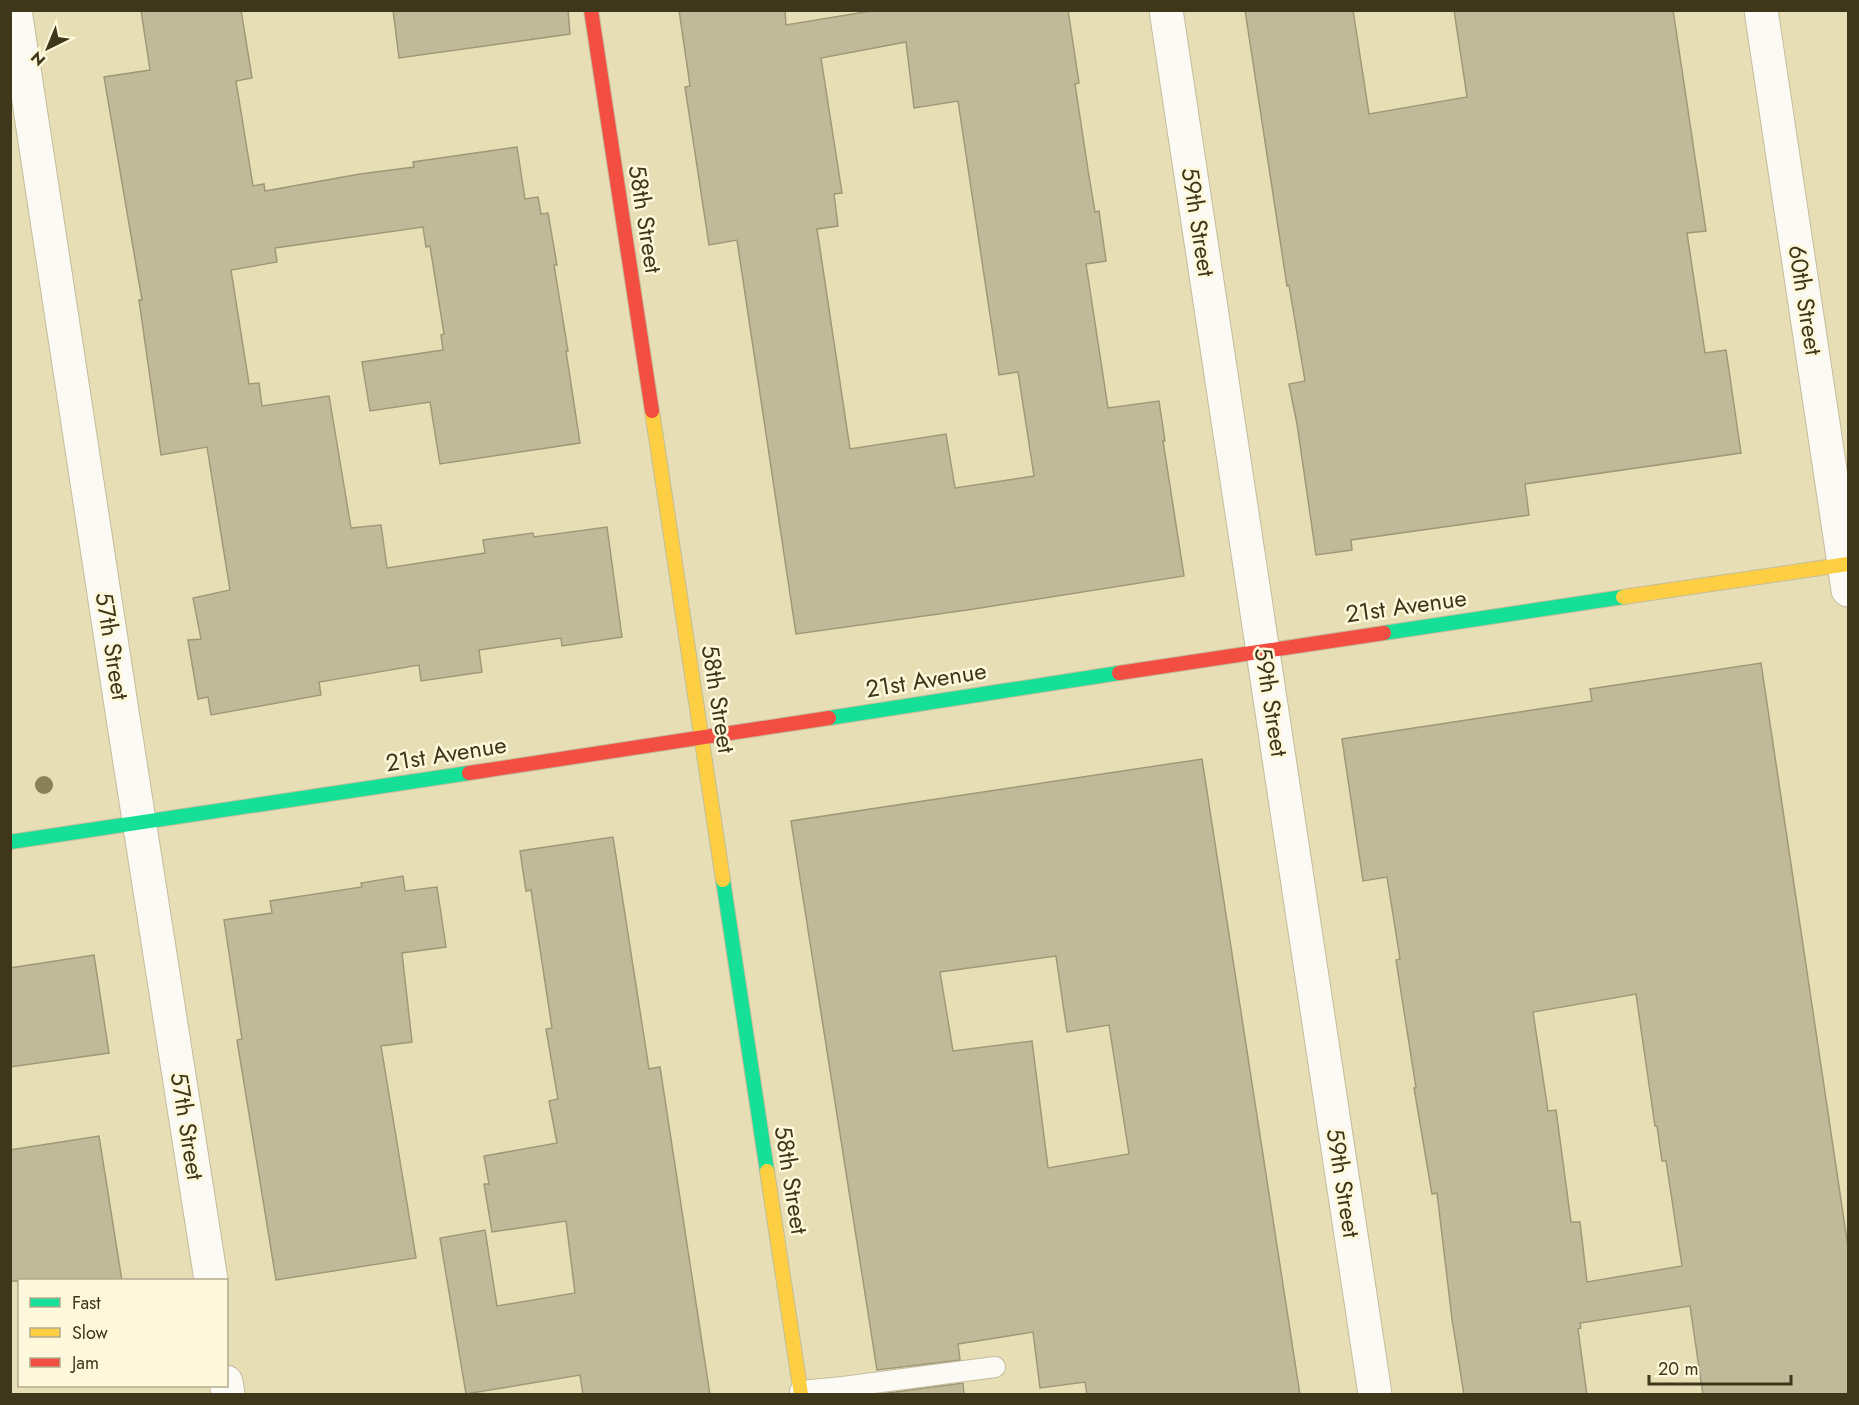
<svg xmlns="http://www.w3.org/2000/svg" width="1859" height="1405" font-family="Jost,sans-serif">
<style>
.building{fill:#c1ba99;stroke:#a09977;stroke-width:1.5;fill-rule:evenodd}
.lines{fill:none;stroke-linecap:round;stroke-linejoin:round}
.lane-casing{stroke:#c4bd9c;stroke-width:22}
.street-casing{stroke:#c4bd9c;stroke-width:35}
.fast-casing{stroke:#c4bd9c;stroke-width:16}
.slow-casing{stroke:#c4bd9c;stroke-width:16}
.jam-casing{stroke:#c4bd9c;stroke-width:16}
.lane{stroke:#fbfaf4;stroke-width:20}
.street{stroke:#fbfaf4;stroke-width:33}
.fast{stroke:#16e098;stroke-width:14}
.slow{stroke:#ffcf43;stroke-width:14}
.jam{stroke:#f24e42;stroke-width:14}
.tree{fill:#8a815a}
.labels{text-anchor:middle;stroke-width:5;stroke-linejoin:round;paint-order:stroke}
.street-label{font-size:24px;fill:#3f3719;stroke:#fff8db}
</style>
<rect width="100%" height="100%" fill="#e7deb5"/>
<!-- building -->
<g class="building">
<polygon points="141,10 241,10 252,78 236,81 253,186 264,184 265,191 360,174 414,167 413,162 517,147 525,199 538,197 541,214 548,213 557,265 554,265 568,351 566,351 580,443 440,464 430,402 370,411 362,362 443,350 441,335 444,334 430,246 426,247 423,227 275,248 277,262 231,270 249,384 259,383 262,406 329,396 351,528 381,525 387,568 485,553 483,540 533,533 534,537 607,527 622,637 562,646 561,638 479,650 482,672 421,681 419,665 319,682 321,695 211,715 208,697 198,699 188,640 201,639 193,598 230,590 207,447 161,455 139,300 142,300 104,77 150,70"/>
<polygon points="393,10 568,10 570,34 399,58"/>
<path d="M679,10H785L786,25L877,10H1068L1079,83L1075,84L1088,170L1095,212L1099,211L1106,261L1086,264L1108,408L1159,401L1165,441H1163L1184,576L974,609L796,634L737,240L709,245L685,87L690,86ZM906,42L914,108L958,101L999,375L1018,372L1034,476L955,488L946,434L850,449L817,229L838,226L834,194L842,193L821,58Z"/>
<polygon points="1245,10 1353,10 1369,114 1467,97 1454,10 1673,10 1706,231 1687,233 1705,353 1726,350 1741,453 1525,484 1529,515 1351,540 1352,550 1316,555 1297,424 1289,384 1305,381 1289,285 1287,286"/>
<path d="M1761,663L1848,1247V1395H1703L1690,1306L1580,1323L1581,1328L1578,1329L1587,1395H1464L1452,1319L1437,1193L1432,1194L1414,1088H1416L1396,960L1400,959L1387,877L1363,881L1342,739L1592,701L1590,689ZM1636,994L1655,1126H1657L1662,1161H1666L1682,1266L1587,1282L1580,1222H1571L1556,1110L1548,1111L1533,1012Z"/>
<path d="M1202,759L1300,1395H1087L1085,1382L1040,1388L1033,1332L958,1344L960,1360L877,1370L791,821ZM1056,956L1067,1032L1109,1025L1129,1154L1048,1168L1032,1041L953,1051L940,972Z"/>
<polygon points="613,837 649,1069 660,1067 710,1395 583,1395 580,1375 466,1394 440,1238 485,1230 497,1306 575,1293 566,1221 492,1232 484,1184 489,1184 484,1156 557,1143 549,1101 558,1099 546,1029 552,1028 531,890 526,891 520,851"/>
<polygon points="403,876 405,891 437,887 446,947 402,953 412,1042 381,1046 416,1258 276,1280 237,1040 242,1039 224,920 272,913 270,901 362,887 361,883"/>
<polygon points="94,955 109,1053 10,1067 10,968"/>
<polygon points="99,1136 122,1281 10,1281 10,1150"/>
<polygon points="963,1383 964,1395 881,1394"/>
</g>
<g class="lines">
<!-- lane casing -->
<g class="lane-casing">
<polyline id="lane" points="800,1391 843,1387 995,1367"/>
</g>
<!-- street casing -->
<g class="street-casing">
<g id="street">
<polyline points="15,10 123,718 211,1280"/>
<polyline points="1166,10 1375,1394"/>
<polyline points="1761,10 1848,590"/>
<polyline points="226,1382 228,1394"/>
</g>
</g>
<!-- fast casing -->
<g class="fast-casing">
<g id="fast">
<polyline points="1384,633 1623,597"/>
<polyline points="829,718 1119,673"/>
<polyline points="10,842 469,773"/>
<polyline points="723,880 767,1171"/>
</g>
</g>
<!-- slow casing -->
<g class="slow-casing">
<g id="slow">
<polyline points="652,411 723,880"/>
<polyline points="1623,597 1848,564"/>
<polyline points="767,1171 801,1394"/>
</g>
</g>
<!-- jam casing -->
<g class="jam-casing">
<g id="jam">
<polyline points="591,10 652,411"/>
<polyline points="1119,673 1384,633"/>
<polyline points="469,773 829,718"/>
</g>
</g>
<!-- lane -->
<use href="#lane" class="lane"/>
<!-- street -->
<use href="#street" class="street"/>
<!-- fast -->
<use href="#fast" class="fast"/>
<!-- slow -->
<use href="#slow" class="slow"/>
<!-- jam -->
<use href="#jam" class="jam"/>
</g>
<!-- trees -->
<circle class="tree" cx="44" cy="785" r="9"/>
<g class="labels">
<!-- street labels -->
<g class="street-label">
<text transform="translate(645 219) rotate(81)" y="8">58th Street</text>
<text transform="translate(1198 222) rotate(81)" y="8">59th Street</text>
<text transform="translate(1805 300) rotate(81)" y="8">60th Street</text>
<text transform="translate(1406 606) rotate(-8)" y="8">21st Avenue</text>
<text transform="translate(112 646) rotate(81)" y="8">57th Street</text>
<text transform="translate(926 680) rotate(-9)" y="8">21st Avenue</text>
<text transform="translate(718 699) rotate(81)" y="8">58th Street</text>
<text transform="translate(1271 702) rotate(81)" y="8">59th Street</text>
<text transform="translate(446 754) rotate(-9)" y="8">21st Avenue</text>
<text transform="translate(187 1126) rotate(81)" y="8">57th Street</text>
<text transform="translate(791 1180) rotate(81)" y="8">58th Street</text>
<text transform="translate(1343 1183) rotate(81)" y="8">59th Street</text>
</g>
</g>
<!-- border -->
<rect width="1859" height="1405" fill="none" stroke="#3f3719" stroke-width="24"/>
<!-- legend -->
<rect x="18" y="1279" width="210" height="108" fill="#fff8db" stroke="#b2ab8d" stroke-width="1.5"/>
<rect x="30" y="1298" width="30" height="9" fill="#16e098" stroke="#b2ab8d" stroke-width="1.5"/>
<text x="72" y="1309" font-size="18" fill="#3f3719">Fast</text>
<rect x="30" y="1328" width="30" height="9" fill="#ffcf43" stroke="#b2ab8d" stroke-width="1.5"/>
<text x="72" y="1339" font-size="18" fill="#3f3719">Slow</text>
<rect x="30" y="1358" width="30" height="9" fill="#f24e42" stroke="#b2ab8d" stroke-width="1.5"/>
<text x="72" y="1369" font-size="18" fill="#3f3719">Jam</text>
<!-- north arrow -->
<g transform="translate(48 48) rotate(223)" stroke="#fff8db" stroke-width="4.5" paint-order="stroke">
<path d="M0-4.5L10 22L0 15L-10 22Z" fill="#3f3719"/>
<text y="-9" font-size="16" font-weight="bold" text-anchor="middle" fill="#3f3719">N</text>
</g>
<!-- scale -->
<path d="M1649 1375v9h142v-9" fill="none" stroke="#3f3719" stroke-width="3"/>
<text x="1658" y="1375" font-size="18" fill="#3f3719" stroke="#fff8db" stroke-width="4.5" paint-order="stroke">20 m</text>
</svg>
